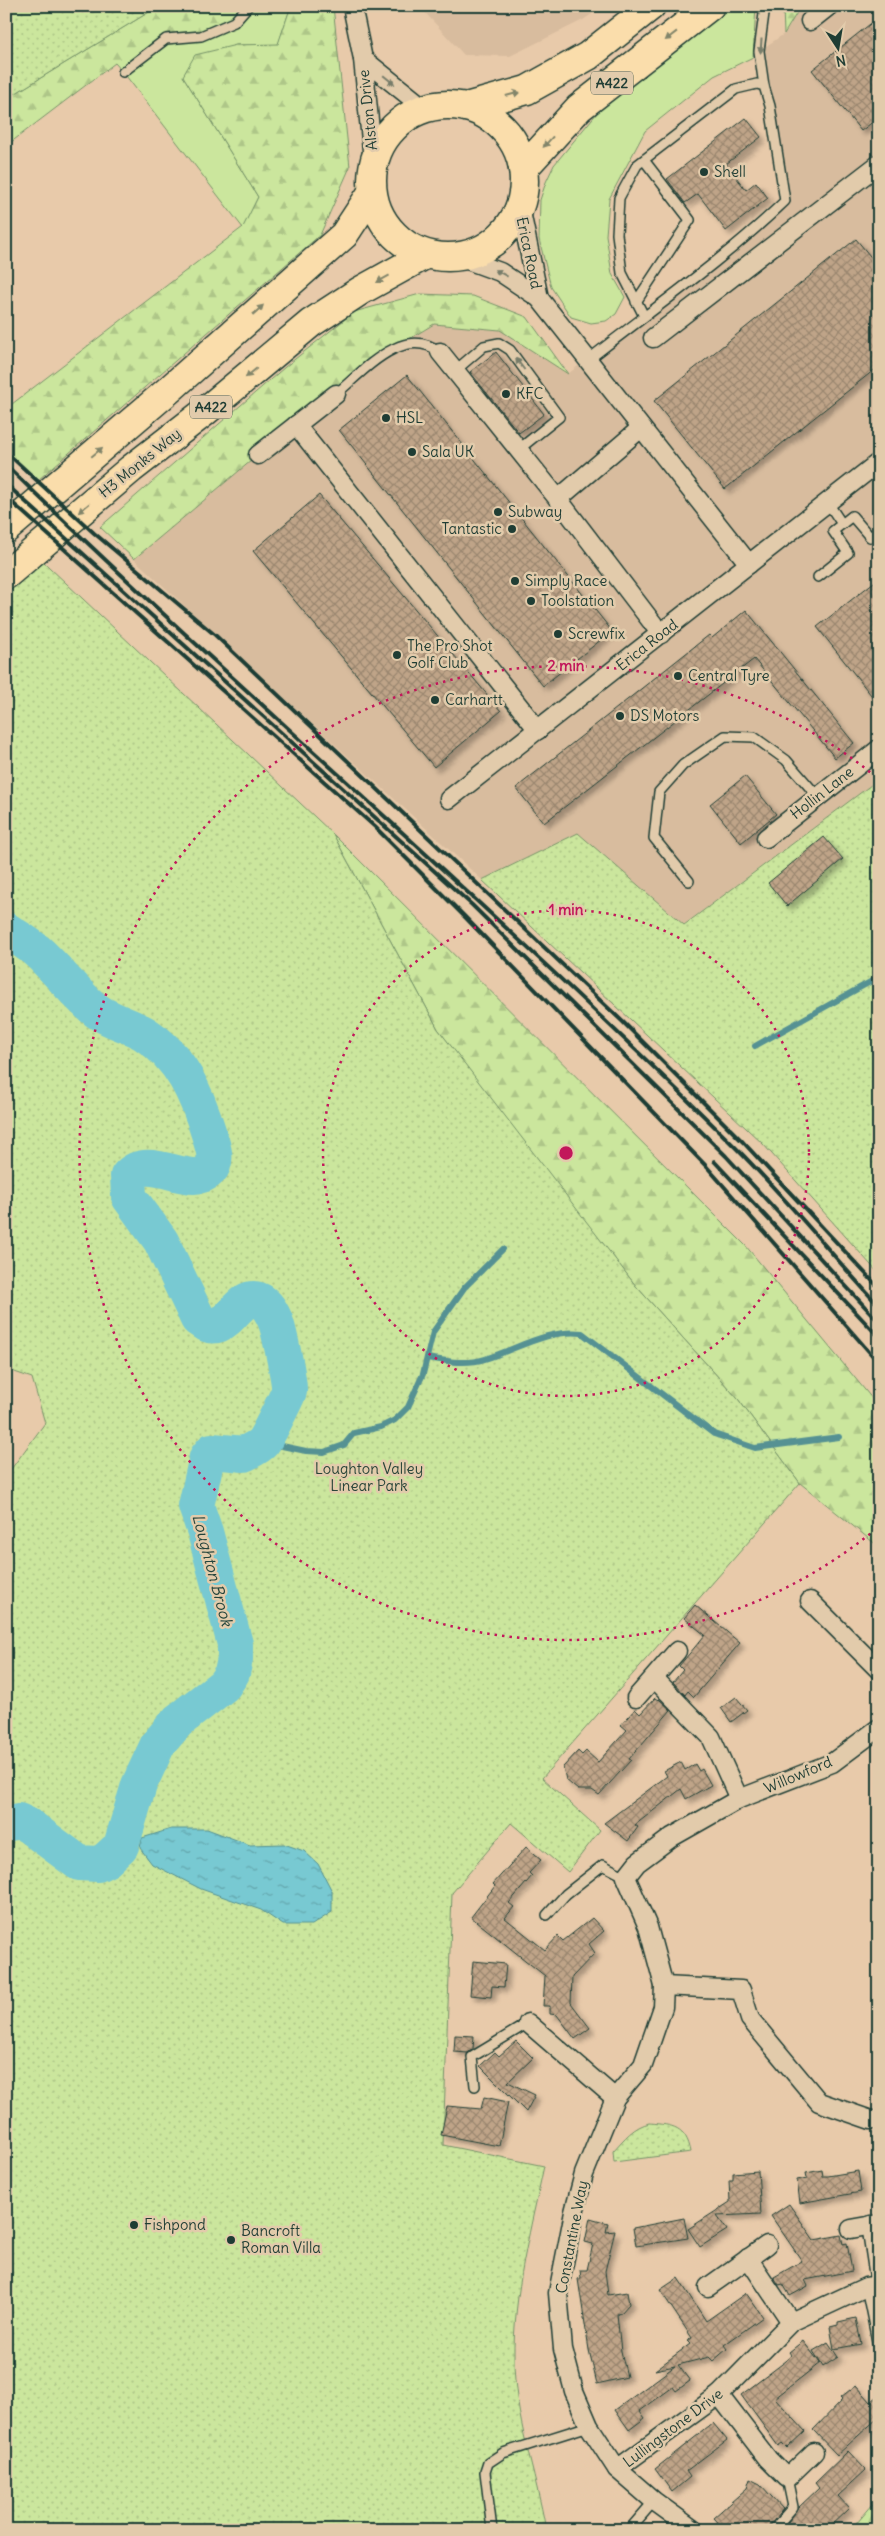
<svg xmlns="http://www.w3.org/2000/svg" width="885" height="2536" font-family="Delius,sans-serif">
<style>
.built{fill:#d8bc9e}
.grass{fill:#cbe69d;stroke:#759268}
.forest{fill:url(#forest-firs);stroke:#759268}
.park{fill:url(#park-dots);stroke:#759268}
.water{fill:url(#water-ripples);stroke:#549193}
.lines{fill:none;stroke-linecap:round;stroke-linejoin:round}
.stream{stroke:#549193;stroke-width:6}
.river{stroke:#78c9d2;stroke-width:36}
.building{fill:url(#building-cross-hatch);stroke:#1f3d34;filter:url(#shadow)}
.service-casing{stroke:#1f3d34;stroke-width:12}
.minor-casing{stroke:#1f3d34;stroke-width:21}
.primary-casing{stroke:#1f3d34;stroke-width:31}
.service{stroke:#e2cbab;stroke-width:9}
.minor{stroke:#e2cbab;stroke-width:18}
.primary{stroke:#faddab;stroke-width:28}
.rail{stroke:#1f3d34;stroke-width:4}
.oneway{fill:#82856a}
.oneway2{fill:#777d6a}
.ring{fill:none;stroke:#c2185b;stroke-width:2.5;stroke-dasharray:2.5 5}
.poi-dot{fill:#1f3d34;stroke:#e2cbab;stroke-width:2}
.labels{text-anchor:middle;stroke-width:5;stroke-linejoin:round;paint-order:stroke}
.shield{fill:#e2cbab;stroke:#5a6858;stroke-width:1}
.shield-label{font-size:14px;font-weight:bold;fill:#1f3d34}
.street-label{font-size:15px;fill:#1f3d34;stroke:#e2cbab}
.poi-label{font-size:15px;fill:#1f3d34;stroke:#e2cbab;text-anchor:start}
.park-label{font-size:15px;fill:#284539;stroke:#e2cbab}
.water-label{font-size:16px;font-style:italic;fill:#23443c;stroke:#e2cbab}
.centre{fill:#c2185b;stroke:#e2cbab;stroke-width:2.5}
.ring-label{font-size:15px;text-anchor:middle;font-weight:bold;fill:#c2185b;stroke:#e2cbab;stroke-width:5;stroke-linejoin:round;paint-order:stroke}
</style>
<defs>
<pattern id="forest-firs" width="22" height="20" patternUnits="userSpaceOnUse" patternTransform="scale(1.25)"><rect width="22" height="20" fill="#cbe69d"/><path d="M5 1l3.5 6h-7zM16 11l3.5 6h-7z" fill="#aec688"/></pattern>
<pattern id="park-dots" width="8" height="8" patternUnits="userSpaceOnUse" patternTransform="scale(1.25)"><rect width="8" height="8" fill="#cbe69d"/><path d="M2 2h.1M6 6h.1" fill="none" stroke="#aec688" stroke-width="1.8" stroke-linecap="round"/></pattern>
<pattern id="water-ripples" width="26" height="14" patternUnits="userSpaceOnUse" patternTransform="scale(1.25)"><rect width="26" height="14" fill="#78c9d2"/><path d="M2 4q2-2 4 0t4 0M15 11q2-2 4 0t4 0" fill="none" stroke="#62a4ab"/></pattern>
<pattern id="building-cross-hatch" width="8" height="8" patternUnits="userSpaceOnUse" patternTransform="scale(1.25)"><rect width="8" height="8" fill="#bfa488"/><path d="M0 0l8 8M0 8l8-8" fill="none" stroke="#9b8770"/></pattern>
<filter id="shadow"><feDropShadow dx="4.5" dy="4.5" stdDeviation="2.5" flood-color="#0004"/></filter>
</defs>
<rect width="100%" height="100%" fill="#e8caaa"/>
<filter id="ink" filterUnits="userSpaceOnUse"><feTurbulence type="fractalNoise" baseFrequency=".02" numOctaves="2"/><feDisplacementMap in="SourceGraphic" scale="10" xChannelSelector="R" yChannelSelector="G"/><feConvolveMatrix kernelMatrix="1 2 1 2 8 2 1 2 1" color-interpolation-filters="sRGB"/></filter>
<g filter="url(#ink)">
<!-- built -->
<g class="built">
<polygon points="419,6 604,6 583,20 510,56 464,55"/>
<polygon points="801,6 879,6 879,779 683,925 578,833 482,880 134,559 258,455 391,350 434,324 500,330 568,374 785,201 759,51 784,34"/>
</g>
<!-- grass -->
<g class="grass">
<polygon points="248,6 291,6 278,45 236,45 183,76 258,197 243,228 123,72 166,39"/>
<polygon points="728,6 756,6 753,57 714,76 645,131 609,199 606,235 612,274 625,297 616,314 606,321 591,323 571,317 551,287 539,239 540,200 546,182 554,165 602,107"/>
</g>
<!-- forest -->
<g class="forest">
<polygon points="159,6 248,6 234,22 201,36 166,39 123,72 115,63 6,146 6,99"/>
<polygon points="291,6 333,6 350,167 320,235 38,480 6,452 6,398 12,404 243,227 258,197 183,76 195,55 236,45 278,44"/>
<polygon points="785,6 801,6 784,34 783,8"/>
<polygon points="420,294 473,296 527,317 568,374 500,330 434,324 391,350 258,455 134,559 100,527 285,367 354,312"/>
<polygon points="333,834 745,1245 879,1407 879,1547 800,1483 738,1399 636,1286 518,1136 438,1029"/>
<polygon points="879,2497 879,2530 851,2530"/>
</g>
<!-- park -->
<g class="park">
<polygon points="6,6 159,6 6,99"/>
<path d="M33,552L333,834L438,1029L636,1286L738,1399L800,1483L542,1778L600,1830L568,1872L511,1823L452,1893L443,2145L544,2166C531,2227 513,2295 514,2358C514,2416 536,2473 546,2530H6V1476L45,1423L32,1378L6,1369V575Z"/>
<polygon points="879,779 879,1274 763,1144 482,880 578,833 684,925"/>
<path d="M650,2123C673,2125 686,2126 691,2152L614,2162L613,2151C624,2139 634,2126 650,2123Z"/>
</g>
<!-- water -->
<polygon class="water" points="171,1829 207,1829 250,1845 284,1844 304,1851 318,1864 332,1891 332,1912 312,1925 283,1925 261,1910 201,1889 152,1864 140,1848 142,1838"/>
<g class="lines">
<!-- stream -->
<g class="stream">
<polyline points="755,1046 879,977"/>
<path d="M427,1358C446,1361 466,1365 485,1359C517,1349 548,1329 582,1333L714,1434L755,1448L839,1437"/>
<polyline points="263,1442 306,1451 324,1452 344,1445 354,1433 381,1427 395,1420 408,1407 423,1374 433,1332 464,1288 503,1249"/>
</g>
<!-- river -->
<path class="river" d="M6,930C17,937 28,943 38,952C58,970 75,994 97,1011C111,1021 130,1025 145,1034C181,1057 197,1095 209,1134C212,1145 219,1160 210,1170C192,1190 149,1152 128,1176L129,1197L161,1241L198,1319C229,1343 234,1292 259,1300C267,1303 272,1313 275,1320C279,1329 290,1383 289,1391C287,1397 267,1437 263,1442C259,1447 250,1451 244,1454L212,1451L207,1457L196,1506L205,1532L235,1644V1659L232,1673L224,1685L178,1721L158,1744L139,1785L121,1846L106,1860L98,1864L79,1863L29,1826L19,1821L6,1824"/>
</g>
<!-- building -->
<g class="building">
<polygon points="879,17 879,117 861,131 812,70"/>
<polygon points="746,118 761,137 726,164 746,190 756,182 768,198 726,231 698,194 685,203 667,179"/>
<polygon points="856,239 879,267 879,366 725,489 654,401"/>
<polygon points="496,352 544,414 519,433 470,372"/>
<polygon points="407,375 612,631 543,686 339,430"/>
<polygon points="319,495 501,711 434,767 253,551"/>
<polygon points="879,578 879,705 817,627"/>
<polygon points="746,610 854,743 835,758 754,659 544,823 516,788 709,635 712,638"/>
<polygon points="745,776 776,814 741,843 710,804"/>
<polygon points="824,837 843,859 787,906 768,883"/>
<polygon points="695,1605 740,1643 694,1697 688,1691 685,1695 673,1682 683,1670 679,1666 705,1635 684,1618"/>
<polygon points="736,1697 747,1710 731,1722 721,1708"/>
<polygon points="655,1698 658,1700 659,1699 671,1710 629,1759 631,1760 599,1795 592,1790 578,1790 566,1780 563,1767 578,1751 582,1755 586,1751 598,1762 627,1730 621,1725 635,1709 640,1714"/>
<polygon points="681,1762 685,1770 695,1764 699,1771 702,1769 711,1785 686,1799 681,1789 635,1825 638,1827 628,1841 604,1823 667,1776 664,1771"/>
<polygon points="526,1847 541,1860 529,1873 532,1876 509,1903 514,1907 505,1918 545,1950 558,1936 563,1941 592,1918 604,1931 589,1944 595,1953 572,1977 571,2003 590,2028 575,2039 557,2015 550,2014 550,2006 543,2006 545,1976 471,1917 495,1886 493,1884"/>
<polygon points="473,1961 506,1964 504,1987 492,1986 491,1997 470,1995"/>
<polygon points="455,2035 474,2036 473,2049 468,2053 454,2052"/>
<polygon points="516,2041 533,2058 508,2082 535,2095 526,2112 480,2066 495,2052 499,2056"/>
<polygon points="484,2097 508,2102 499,2146 441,2135 447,2106 481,2109"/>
<polygon points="822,2170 823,2176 828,2176 858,2171 861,2192 800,2203 797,2180 807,2178 806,2173"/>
<polygon points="758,2171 761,2214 717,2216 727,2230 700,2247 688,2229 730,2202 729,2180 733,2180 733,2173"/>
<polygon points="789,2204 814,2240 841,2235 843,2244 847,2243 852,2271 805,2280 808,2286 790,2296 783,2284 779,2285 774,2277 802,2261 771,2216"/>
<polygon points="590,2218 608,2223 606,2232 615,2231 605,2271 608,2295 627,2292 629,2304 621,2313 617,2314 621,2351 627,2377 597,2384 589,2350 578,2279 581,2278 580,2270 587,2270 593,2244 585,2242"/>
<polygon points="684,2218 688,2238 636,2246 633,2228"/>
<polygon points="678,2278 706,2321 746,2293 763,2317 724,2345 727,2349 713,2361 709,2357 678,2365 690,2381 676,2391 673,2387 640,2411 645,2418 629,2430 615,2410 675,2366 655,2370 690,2344 687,2341 692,2338 660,2290"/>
<polygon points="856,2318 861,2344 834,2349 830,2327 838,2325 838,2322"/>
<polygon points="803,2341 820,2363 775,2398 805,2431 787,2448 782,2443 778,2446 741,2395 786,2361 791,2355 789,2352"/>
<polygon points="828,2342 838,2357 823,2367 813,2351"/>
<polygon points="856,2385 871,2402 879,2395 879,2417 837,2455 813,2430 842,2400 840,2398"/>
<polygon points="713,2423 727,2440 686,2471 690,2477 672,2492 655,2469"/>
<polygon points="848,2451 866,2470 838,2496 849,2508 826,2530 782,2530 799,2507 819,2488 815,2483"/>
<polygon points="750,2479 760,2484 783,2509 767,2530 724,2530 713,2518 747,2488"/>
</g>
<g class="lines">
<!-- service casing -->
<g class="service-casing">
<g id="service">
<polyline points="123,72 166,39 201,36 234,22 248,6"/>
<polyline points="764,86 759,51 765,6"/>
<polyline points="636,302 690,220 644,160"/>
<path d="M588,360C653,309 726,258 785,201L770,106L764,86L757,84L736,89L637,165L619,198L617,234L622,273L644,316"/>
<polyline points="456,370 484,346 499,343 510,350 559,417 518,450"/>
<path d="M336,394C364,371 403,324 440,352"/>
<polyline points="828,503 842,524 852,516 870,537 879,531"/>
<polyline points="818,577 848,553 833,531 842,524"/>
<polyline points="689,881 654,838 659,792 683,765 725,736 754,737 786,760 818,797"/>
<polyline points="547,1915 566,1894 603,1865 626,1877"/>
<polyline points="475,2086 472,2057 528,2023"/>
<polyline points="866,2287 879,2351"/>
<polyline points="492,2530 485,2472 488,2463 503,2453 589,2426"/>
<polyline points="629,2530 654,2501"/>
<polyline points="773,2530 793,2507 787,2478"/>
</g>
</g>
<!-- minor casing -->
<g class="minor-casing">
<g id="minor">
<polyline points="352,6 363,59"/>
<polyline points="810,21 829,6"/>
<polyline points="373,161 363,59 424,108"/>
<polyline points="520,207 539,298"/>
<polyline points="459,257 500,272 539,298 749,564"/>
<polyline points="653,338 879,164"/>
<polyline points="440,352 558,499 661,634"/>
<polyline points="296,425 538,730"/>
<polyline points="258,455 336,394"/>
<polyline points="558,499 641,428"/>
<polyline points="449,799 879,462"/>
<polyline points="766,838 879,749"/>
<polyline points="810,1601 879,1670"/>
<polyline points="655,1679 711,1737 739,1799"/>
<polyline points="636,1698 677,1651"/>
<polyline points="664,1986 741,1990 750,2019 819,2102 871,2120 879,2120"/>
<polyline points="528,2023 615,2098"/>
<polyline points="871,2225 879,2277"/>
<polyline points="851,2229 879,2224"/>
<polyline points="748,2258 791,2322"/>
<polyline points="708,2287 767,2245"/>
<polyline points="719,2395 768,2459 787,2478 814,2452"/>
<polyline points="617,2469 719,2395 791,2322 866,2287 879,2285"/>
<polyline points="694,2530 654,2501 617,2469 589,2426 574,2391 563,2349 558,2293 574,2212 584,2174 615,2098 643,2065 663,2007 664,1986 648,1927 626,1877 637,1863 672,1837 739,1799 832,1763 879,1728"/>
</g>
</g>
<!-- primary casing -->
<g class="primary-casing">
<g id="primary">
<circle cx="448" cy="181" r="76"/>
<polyline points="466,107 527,90 588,56 651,6"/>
<polyline points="523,169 579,108 710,6"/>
<polyline points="6,529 170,389 344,235 371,194"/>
<polyline points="6,575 131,469 202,414 311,323 360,291 425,255"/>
</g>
</g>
<!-- service -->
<use href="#service" class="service"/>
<!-- minor -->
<use href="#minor" class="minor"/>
<!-- primary -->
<use href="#primary" class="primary"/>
<!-- rail -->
<g class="rail">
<polyline points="6,452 94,533 215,635 623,1022 743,1142 879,1288"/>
<path d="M6,465C245,697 500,912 736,1148C786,1198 831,1254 879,1306"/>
<polyline points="6,484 472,905 726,1156 879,1322"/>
<polyline points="6,497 375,827 465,917 707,1167 879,1363"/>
<polyline points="714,1161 879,1337"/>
</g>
</g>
<!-- one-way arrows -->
<defs><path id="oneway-solid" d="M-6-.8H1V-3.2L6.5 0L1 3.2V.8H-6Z" transform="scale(1.25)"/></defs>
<g class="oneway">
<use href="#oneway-solid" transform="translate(671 36) rotate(142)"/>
<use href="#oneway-solid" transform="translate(513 94) rotate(-15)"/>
<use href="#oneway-solid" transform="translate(548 142) rotate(132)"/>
<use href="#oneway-solid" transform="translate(383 279) rotate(151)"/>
<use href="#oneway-solid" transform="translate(258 310) rotate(-42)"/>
<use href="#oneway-solid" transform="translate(251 373) rotate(140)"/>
<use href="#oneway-solid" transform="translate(97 452) rotate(-40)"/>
<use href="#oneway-solid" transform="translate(84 508) rotate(140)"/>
</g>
<g class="oneway2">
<use href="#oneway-solid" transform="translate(761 46) rotate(94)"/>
<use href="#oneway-solid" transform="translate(389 80) rotate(39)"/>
<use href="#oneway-solid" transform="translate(501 273) rotate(-152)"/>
<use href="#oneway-solid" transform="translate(520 364) rotate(-127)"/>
</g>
</g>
<!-- distance rings -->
<g class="ring">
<circle cx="566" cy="1153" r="243"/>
<path d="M876 1529A487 487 0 1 1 876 777"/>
</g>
<!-- markers -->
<g class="poi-dot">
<circle cx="704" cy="172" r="5"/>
<circle cx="506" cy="394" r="5"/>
<circle cx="386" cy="418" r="5"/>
<circle cx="412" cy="452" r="5"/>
<circle cx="498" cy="512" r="5"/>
<circle cx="512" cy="529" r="5"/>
<circle cx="515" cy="581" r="5"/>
<circle cx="531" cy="601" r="5"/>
<circle cx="558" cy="634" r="5"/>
<circle cx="397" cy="655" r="5"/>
<circle cx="678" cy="676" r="5"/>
<circle cx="435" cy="700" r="5"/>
<circle cx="620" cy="716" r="5"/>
<circle cx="134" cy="2225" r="5"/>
<circle cx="231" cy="2240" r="5"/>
</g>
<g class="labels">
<!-- shield labels -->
<g class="shield">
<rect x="591" y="71.5" width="42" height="23" rx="4"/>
<rect x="190" y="395.5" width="42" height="23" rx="4"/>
</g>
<g class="shield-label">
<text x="612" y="88">A422</text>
<text x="211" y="412">A422</text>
</g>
<!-- street labels -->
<g class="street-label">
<text transform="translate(368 110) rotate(-96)" y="5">Alston Drive</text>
<text transform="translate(529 253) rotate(78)" y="5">Erica Road</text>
<text transform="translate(140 463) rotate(-39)" y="5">H3 Monks Way</text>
<text transform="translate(647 645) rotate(-38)" y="5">Erica Road</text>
<text transform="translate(822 793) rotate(-38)" y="5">Hollin Lane</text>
<text transform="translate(798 1775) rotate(-23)" y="5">Willowford</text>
<text transform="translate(572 2237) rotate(-79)" y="5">Constantine Way</text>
<text transform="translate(673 2428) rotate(-37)" y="5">Lullingstone Drive</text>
</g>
<!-- poi labels -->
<g class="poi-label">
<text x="714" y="177">Shell</text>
<text x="516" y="399">KFC</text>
<text x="396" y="423">HSL</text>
<text x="422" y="457">Sala UK</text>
<text x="508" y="517">Subway</text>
<text x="502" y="534" text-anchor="end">Tantastic</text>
<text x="525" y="586">Simply Race</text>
<text x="541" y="606">Toolstation</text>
<text x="568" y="639">Screwfix</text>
<text x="407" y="651">The Pro Shot<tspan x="407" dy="17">Golf Club</tspan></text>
<text x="688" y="681">Central Tyre</text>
<text x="445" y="705">Carhartt</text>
<text x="630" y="721">DS Motors</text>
<text x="144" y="2230">Fishpond</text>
<text x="241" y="2236">Bancroft<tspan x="241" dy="17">Roman Villa</tspan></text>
</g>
<!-- park labels -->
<g class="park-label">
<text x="369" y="1474">Loughton Valley<tspan x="369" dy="17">Linear Park</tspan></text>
</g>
<!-- water labels -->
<g class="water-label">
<text transform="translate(213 1570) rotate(75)" y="6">Loughton Brook</text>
</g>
</g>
<circle cx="566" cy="1153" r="8" class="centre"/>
<g class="ring-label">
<text x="566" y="671">2 min</text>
<text x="566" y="915">1 min</text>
</g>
<!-- margin -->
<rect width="885" height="2536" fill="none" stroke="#e2cbab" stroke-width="25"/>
<rect x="12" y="12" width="860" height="2511" fill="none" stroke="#1f3d34" stroke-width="2" filter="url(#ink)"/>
<!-- north arrow -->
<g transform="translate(838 48) rotate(168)" stroke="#e2cbab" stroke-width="4" paint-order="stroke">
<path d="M0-4L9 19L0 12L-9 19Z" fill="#1f3d34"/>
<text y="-8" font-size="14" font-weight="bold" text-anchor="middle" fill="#1f3d34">N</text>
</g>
</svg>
